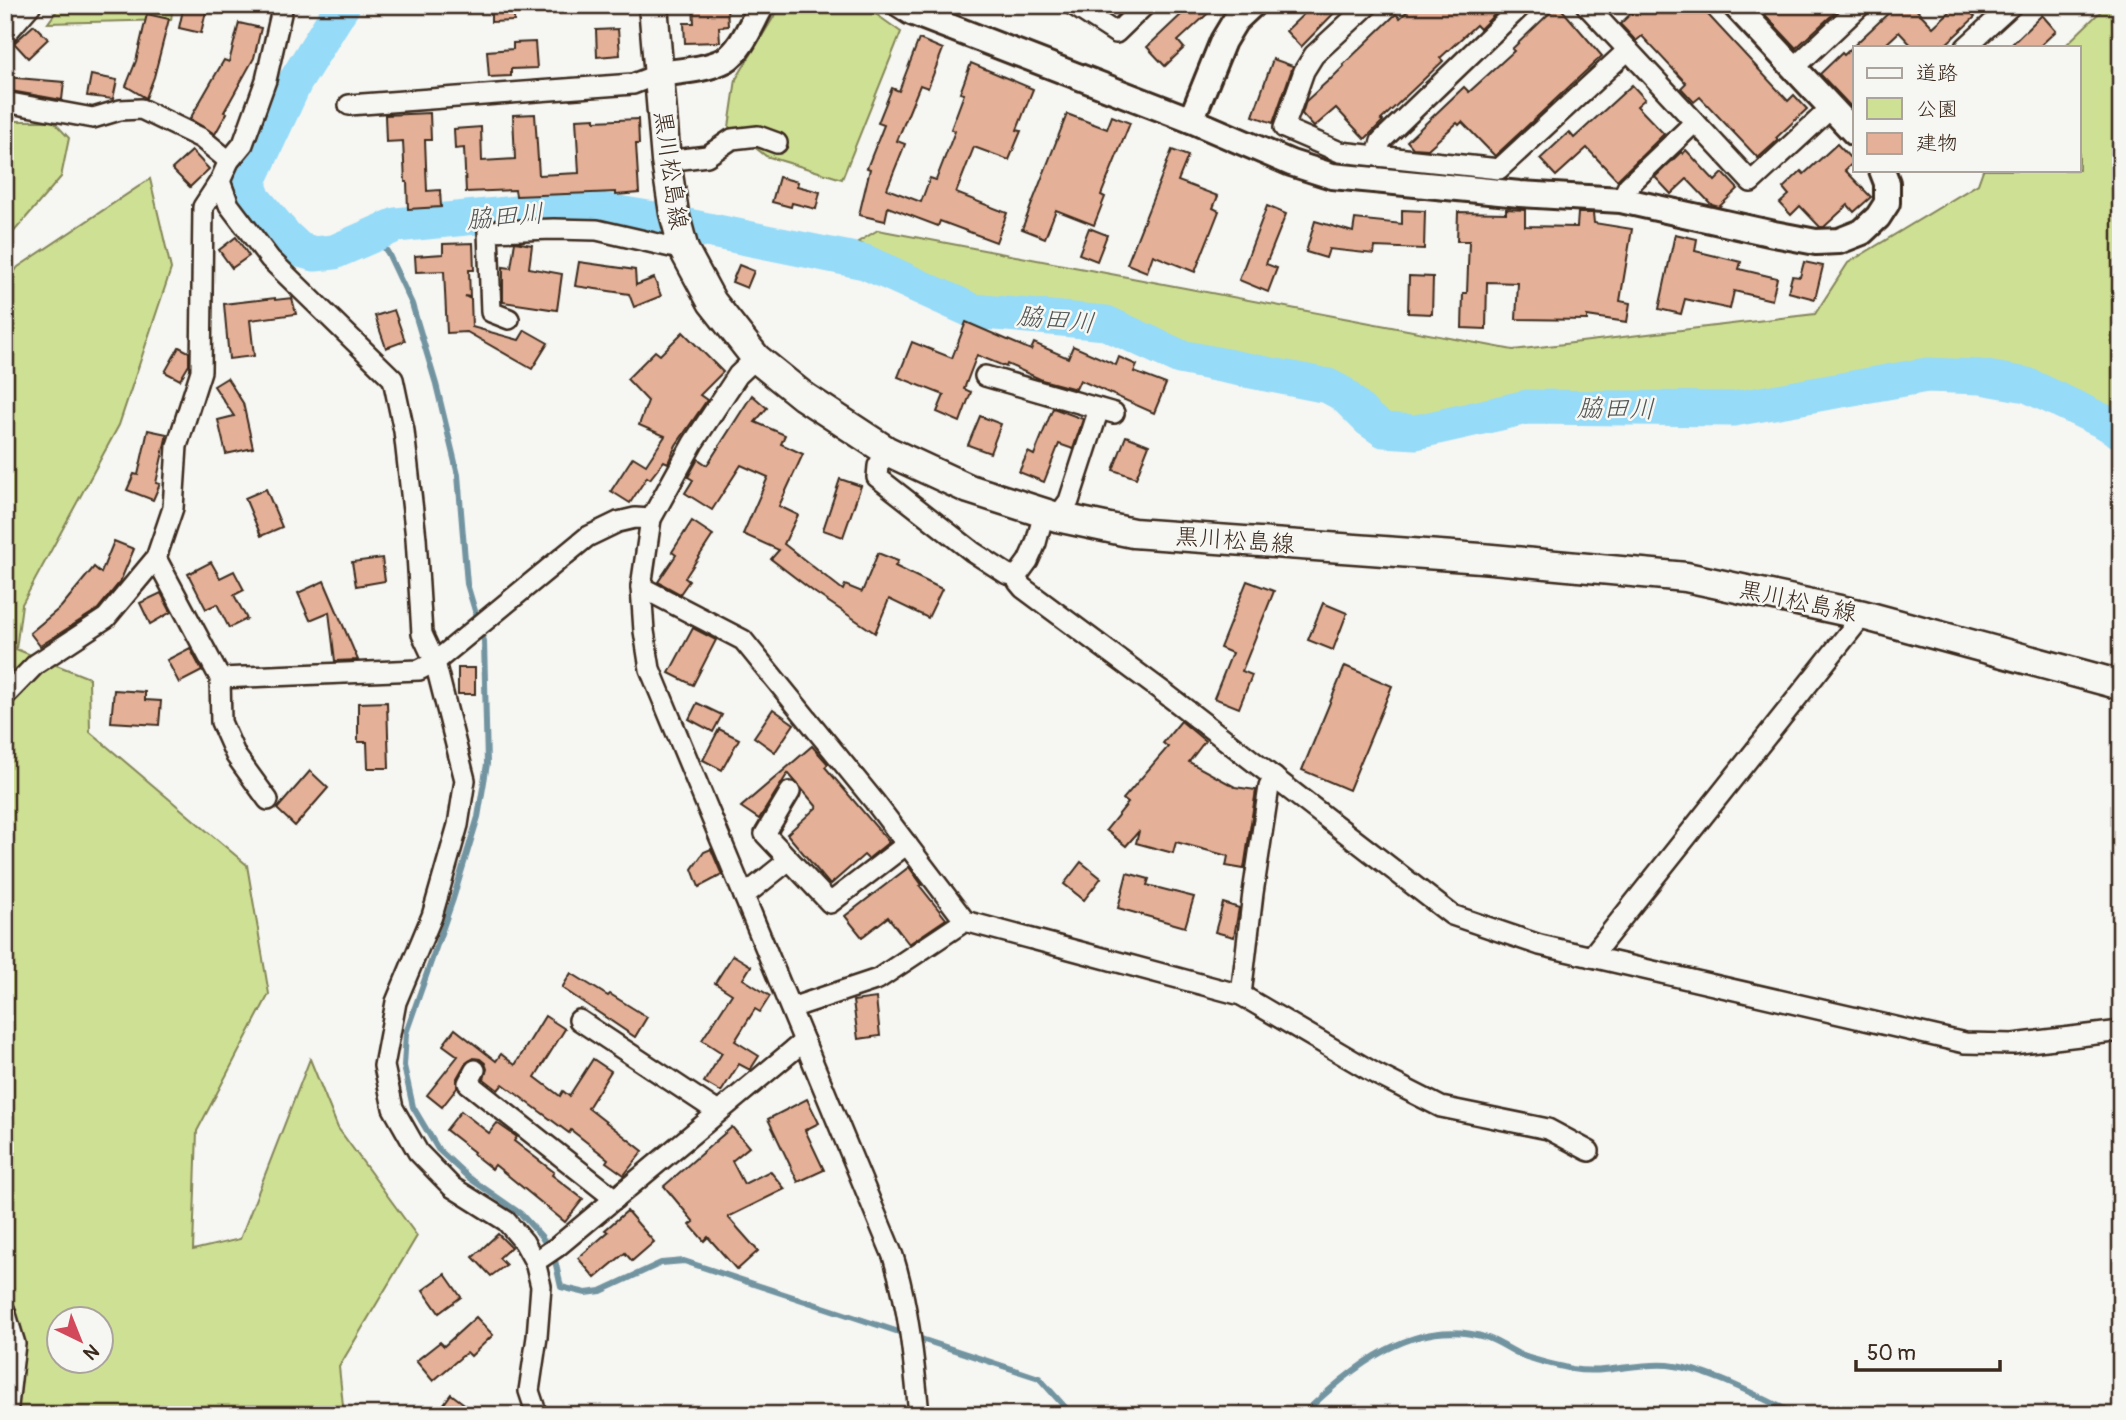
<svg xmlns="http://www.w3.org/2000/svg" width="2126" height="1420" font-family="Pangolin,'Klee One',sans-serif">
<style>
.green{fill:#cee094;stroke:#848559;stroke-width:2;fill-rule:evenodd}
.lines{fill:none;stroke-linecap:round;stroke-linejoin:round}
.stream{stroke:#7294a1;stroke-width:6}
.river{stroke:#96dbf8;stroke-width:35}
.building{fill:#e4b097;stroke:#3b2a1e;stroke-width:2}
.minor-casing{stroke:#3b2a1e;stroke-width:24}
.tertiary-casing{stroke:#3b2a1e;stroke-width:30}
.secondary-casing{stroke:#3b2a1e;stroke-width:33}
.minor{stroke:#f6f6f2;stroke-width:19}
.tertiary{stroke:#f6f6f2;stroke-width:24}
.secondary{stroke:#f6f6f2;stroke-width:28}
.labels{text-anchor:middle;stroke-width:5;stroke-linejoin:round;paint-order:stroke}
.street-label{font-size:24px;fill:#3b2a1e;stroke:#f6f6f2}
.water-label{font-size:26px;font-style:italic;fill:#525654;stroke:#f6f6f2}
</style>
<rect width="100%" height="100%" fill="#f6f6f2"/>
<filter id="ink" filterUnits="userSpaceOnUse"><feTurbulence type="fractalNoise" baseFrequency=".0143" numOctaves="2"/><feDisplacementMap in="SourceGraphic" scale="14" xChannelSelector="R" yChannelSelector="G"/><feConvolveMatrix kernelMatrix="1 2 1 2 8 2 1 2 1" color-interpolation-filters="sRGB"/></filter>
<g filter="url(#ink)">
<!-- green -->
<g class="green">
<polygon points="61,5 173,5 171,20 48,23"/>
<polygon points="781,5 863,5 901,32 842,179 766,156 729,127 736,79"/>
<polygon points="2107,5 2121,5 2121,415 2093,399 2055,391 2024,377 1987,371 1938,367 1734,401 1525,401 1393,427 1338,383 976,305 858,242 878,230 1513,350 1815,314 1848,263 1978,184 1983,170 2079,170 2079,47 2064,47"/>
<polygon points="5,121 53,121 69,138 61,177 5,242"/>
<path d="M150,179L171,269L119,425L22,604L16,649L89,678L90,732L247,865L269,994L197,1131L193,1250L240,1239L310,1059L338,1128L417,1236L339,1367L344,1415H5V284L18,267ZM60,1318H102V1360H60Z"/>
</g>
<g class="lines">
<!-- stream -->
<g class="stream">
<polyline points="375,234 388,253 412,304 436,384 458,475 467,584 484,641 487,764 478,817 453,899 406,1033 404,1066 413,1107 438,1149 468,1177 521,1214 541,1236 554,1256 561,1287 586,1293 601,1291 661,1263 684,1261 905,1334"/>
<polyline points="915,1337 1039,1378 1072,1415"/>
<path d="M1302,1415C1352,1368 1414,1314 1488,1338C1499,1342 1510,1350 1521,1355C1536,1361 1556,1365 1572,1369C1604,1375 1637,1362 1668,1365C1709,1369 1759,1397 1797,1415"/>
</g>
<!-- river -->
<polyline class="river" points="343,5 295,82 250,179 250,188 254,199 285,236 300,250 315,254 334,252 396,225 546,210 594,209 648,218 865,262 973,311 1106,323 1180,357 1328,386 1343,394 1368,419 1384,430 1416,432 1527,407 1733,409 1927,375 1981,377 2027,385 2105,422 2121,432"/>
</g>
<!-- building -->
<g class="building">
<polygon points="184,5 207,7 201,33 179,28"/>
<polygon points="491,5 514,5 514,21 491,22"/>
<polygon points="693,5 727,5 728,26 719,27 720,42 685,43 684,23 694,23"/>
<polygon points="1175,5 1217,5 1178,41 1184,48 1165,66 1147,47 1183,13"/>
<polygon points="1313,5 1342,5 1301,47 1286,31"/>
<polygon points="1414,5 1504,5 1480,29 1476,25 1440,58 1443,61 1381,120 1383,121 1365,139 1336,108 1314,127 1302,114 1306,101 1330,79 1332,80 1331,79 1344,66 1343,65 1396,14 1400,18"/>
<polygon points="1558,5 1602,56 1495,156 1462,122 1459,125 1457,123 1428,149 1413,148 1407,141 1464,87 1469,92 1514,51 1512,49"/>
<polygon points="1640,5 1699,5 1788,101 1794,95 1807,109 1776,138 1778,140 1758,158 1700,97 1694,102 1681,88 1686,83 1642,36 1636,41 1620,24"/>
<polygon points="1756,5 1843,5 1796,48"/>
<polygon points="1897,5 1912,5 1933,27 1957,5 1964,5 1975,17 1943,47 1913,47 1899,32 1883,47 1855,47 1855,111 1820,74 1842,53 1844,55"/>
<polygon points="147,14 169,19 154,77 146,98 126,86 136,61"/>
<polygon points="2042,15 2056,31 2039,47 2009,47"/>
<polygon points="239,23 261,28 254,58 224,112 227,113 215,134 190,119 224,60 229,62"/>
<polygon points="34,25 48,39 28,58 14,43"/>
<polygon points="618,29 620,55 597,57 596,30"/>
<polygon points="919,39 943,49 928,88 920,85 897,141 905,144 887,189 921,202 930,178 936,180 955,131 951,129 964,94 960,93 971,63 1033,89 1017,130 1021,131 1009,160 974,147 956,193 1007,213 996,242 940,221 938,226 888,207 885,221 859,215 870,169 867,168 884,125 878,123 892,88 899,91"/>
<polygon points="535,42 537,68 511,69 511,76 489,77 487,51 513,49 513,43"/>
<polygon points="1273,59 1293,66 1273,123 1253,116"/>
<polygon points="91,75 117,80 113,99 87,96"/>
<polygon points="5,77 64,82 62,100 5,90"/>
<polygon points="1632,85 1645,99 1637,106 1664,134 1617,180 1587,148 1556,176 1540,159 1569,132 1574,138"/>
<polygon points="430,113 431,140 425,140 427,191 440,190 441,207 408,209 407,182 405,182 403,141 386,142 385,115"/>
<polygon points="535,114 539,175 579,173 576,119 595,118 595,121 638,119 639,144 636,144 639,193 616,195 616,192 516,196 515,190 466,192 464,148 455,149 454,129 481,127 482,161 515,159 513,115"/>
<polygon points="1067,114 1107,129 1112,116 1130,123 1101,195 1105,197 1094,225 1056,210 1045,238 1022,229"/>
<polygon points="1837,144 1854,162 1845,170 1871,197 1854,212 1848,205 1824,227 1820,227 1800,206 1791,215 1780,203 1789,195 1783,188 1801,171 1804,174"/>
<polygon points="1172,150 1188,156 1178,181 1218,196 1213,208 1219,211 1195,272 1153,255 1147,272 1127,264"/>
<polygon points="1686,150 1715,181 1723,173 1738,189 1719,207 1712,205 1687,179 1671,194 1655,177 1681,152 1683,154"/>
<polygon points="192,151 209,169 190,187 172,169"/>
<polygon points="779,177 798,182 797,186 820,192 816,209 792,203 791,207 772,202"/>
<polygon points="1267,206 1286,214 1266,264 1277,268 1268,292 1239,280"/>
<polygon points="1506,209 1525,210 1525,226 1577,227 1578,213 1593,213 1594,223 1632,229 1620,301 1630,303 1627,322 1587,316 1587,320 1516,319 1518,283 1487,282 1486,329 1462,328 1463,293 1467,293 1469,241 1457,241 1458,212 1506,213"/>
<polygon points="1402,210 1425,211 1424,249 1375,247 1374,254 1329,249 1326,258 1306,252 1315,221 1353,232 1355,219 1402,224"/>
<polygon points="1089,228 1107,235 1097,261 1079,254"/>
<polygon points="1675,234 1697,239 1695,251 1741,262 1739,269 1777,278 1772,300 1734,291 1730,309 1685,299 1681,314 1659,309"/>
<polygon points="236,237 249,256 232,268 219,250"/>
<polygon points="515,242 532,245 529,268 562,274 557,310 503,302 503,267 511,268"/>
<polygon points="473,243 474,270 469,270 470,297 465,296 471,299 472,327 519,340 525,330 548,343 532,369 467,332 447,333 444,271 416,272 415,256 443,254 443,244"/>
<polygon points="579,262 635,270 636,285 654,278 661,296 634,307 629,294 575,286"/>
<polygon points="1804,262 1823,266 1815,299 1788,292 1792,276 1800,277"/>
<polygon points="739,265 754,271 747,288 732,282"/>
<polygon points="1409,276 1433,277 1432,314 1408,313"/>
<polygon points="275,298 275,300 292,298 296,314 250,320 254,356 229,359 224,304"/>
<polygon points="394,310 405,341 386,348 375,316"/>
<polygon points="966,322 1031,350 1034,343 1068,358 1073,346 1116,365 1119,357 1137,365 1134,372 1166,384 1154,413 1080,380 1076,389 1042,380 1007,364 1006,367 977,355 964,389 971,392 960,422 937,412 944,395 898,377 912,342 952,358"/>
<polygon points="683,332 723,372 700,395 707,400 676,445 668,463 664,461 650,479 647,477 630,503 611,491 633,457 646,465 665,436 639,425 648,401 627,379 655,351 660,355"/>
<polygon points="179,347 189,352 189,365 180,380 165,372"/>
<polygon points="227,378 243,403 253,448 226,454 218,420 234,416 214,386"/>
<polygon points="752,395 767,408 755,422 785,435 781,444 803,454 779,506 798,515 784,544 843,590 845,585 862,592 878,553 898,561 895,566 942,589 928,618 889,599 875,633 814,592 771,559 779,550 743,534 768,477 741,465 712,510 685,493 693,480 688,477 698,459 707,465"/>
<polygon points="1053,408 1083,419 1073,449 1059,444 1044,482 1019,472 1028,452 1034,455"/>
<polygon points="980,416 1001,424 990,453 968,445"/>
<polygon points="148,430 167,434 156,483 160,484 153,500 127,490 134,474 138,475"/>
<polygon points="1126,436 1149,445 1136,478 1113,470"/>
<polygon points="840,479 861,486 843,537 823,530"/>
<polygon points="266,489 282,527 261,536 245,498"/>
<polygon points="692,521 713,535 685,578 689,581 680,594 658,582 676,555 672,552"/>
<polygon points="114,541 134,549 120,582 98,609 40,646 30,633 61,607 94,567 101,573"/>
<polygon points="382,558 385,581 356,586 352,562"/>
<polygon points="211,562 220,578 234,571 244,590 234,595 247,619 229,628 217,604 206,609 188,574"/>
<polygon points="324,581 336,609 358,660 335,661 329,612 310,620 298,593"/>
<polygon points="1247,581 1274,591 1242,671 1252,675 1239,708 1214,698 1232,653 1220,648"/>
<polygon points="161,593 171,612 150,624 140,603"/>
<polygon points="1323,603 1347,613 1333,650 1308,640"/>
<polygon points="693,628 716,640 693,685 669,673"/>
<polygon points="190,648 202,671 179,683 167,660"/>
<polygon points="1345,666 1392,686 1349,790 1302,770"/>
<rect x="458" y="668" width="17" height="26"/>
<polygon points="114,690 145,692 145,700 161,701 159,725 111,722"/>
<polygon points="387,702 389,768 368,768 367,742 358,742 358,703"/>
<polygon points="697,703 722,715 713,732 689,719"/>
<polygon points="773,709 794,724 775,752 754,737"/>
<polygon points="1181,721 1205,741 1189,762 1235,787 1256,790 1244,869 1226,866 1228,856 1176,842 1173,853 1136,843 1139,831 1126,846 1106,830 1128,803 1123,799 1168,747 1163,743"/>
<polygon points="719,729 739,739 722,770 703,760"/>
<polygon points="812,746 828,764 825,767 889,842 868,859 864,855 830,885 787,834 817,807 788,773 759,819 741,807"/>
<polygon points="310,771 328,788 295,826 277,809"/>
<polygon points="711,849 722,875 699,887 692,869 704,852"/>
<polygon points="1081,862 1101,878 1084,900 1064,884"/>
<polygon points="909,867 922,885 920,886 946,919 909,944 888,917 862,937 845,916"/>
<polygon points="1127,873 1149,879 1147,885 1194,897 1185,927 1118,908"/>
<polygon points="1223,903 1239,908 1234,937 1215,932"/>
<polygon points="733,955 751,966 743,979 770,996 760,1012 755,1009 735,1041 759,1056 750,1070 739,1064 721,1092 704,1082 722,1053 702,1040 732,994 715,983"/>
<polygon points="571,973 608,996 610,994 647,1017 635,1037 562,988"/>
<polygon points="876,998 880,1036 858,1039 853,1001"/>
<polygon points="545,1016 565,1029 535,1077 560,1096 563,1091 569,1096 593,1059 611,1071 588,1108 643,1151 624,1175 606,1162 608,1159 571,1130 569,1133 503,1084 498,1090 484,1079 487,1069 485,1063 480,1059 474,1058 465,1064 457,1078 457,1088 442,1107 427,1095 458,1056 443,1045 455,1029 496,1061 501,1054 515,1065"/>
<polygon points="807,1099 819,1123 805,1130 824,1170 798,1182 768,1119"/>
<polygon points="461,1111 489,1133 497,1123 517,1137 514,1141 554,1172 552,1175 583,1199 565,1222 495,1165 492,1169 473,1154 474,1152 446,1130"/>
<polygon points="732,1127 749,1147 732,1161 744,1184 770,1171 785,1189 728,1217 758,1251 737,1270 708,1237 704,1241 690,1225 694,1222 664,1186"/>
<polygon points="627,1211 654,1242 632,1261 625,1253 595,1278 578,1258 608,1232 605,1230"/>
<polygon points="498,1234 511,1247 499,1258 506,1265 491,1276 473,1257"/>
<polygon points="445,1274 461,1297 439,1313 423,1290"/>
<polygon points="476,1317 493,1335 471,1356 467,1352 433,1381 416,1361 440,1342 444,1346"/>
<polygon points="451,1394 479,1415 436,1415"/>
</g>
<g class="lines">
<!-- minor casing -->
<g class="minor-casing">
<g id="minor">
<polyline points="1073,5 1116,33 1145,5"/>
<polyline points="1368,5 1314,55 1304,71 1284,128 1340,152 1377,156 1381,141 1522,5"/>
<polyline points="1586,5 1751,182 1831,108"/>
<polyline points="5,35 31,5"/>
<polyline points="1966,47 2012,5"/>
<polyline points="1794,68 1861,5"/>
<polyline points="5,102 93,118 120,110 141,109 201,138 229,161"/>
<polyline points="349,105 633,84 659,74"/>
<polyline points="1377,156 1499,169 1628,50"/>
<polyline points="666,161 707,156 732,139 758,136 777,143"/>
<polyline points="220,181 229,205 270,259 393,379 404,431 416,538 422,634 435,662 465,780 458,825 432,916 396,1002 384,1066 393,1108 418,1152 452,1187 506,1221 524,1242 535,1262 541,1286 537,1337 529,1391 535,1409 534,1415"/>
<polyline points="1621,200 1628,186 1695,122"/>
<polyline points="509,319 491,312 488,231 554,229 597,230 684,250"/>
<path d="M756,358L738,375L693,443L651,519L641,587L644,631L650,669L893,1256C909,1308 914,1361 919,1415"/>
<polyline points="985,376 1114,413"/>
<polyline points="887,451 878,466 877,477 973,552 1007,574 1017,576"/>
<polyline points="1057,517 1069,501 1099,409"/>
<polyline points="156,558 220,678 221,722 236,756 268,800"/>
<polyline points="1017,576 1018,582 1023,588 1166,694 1452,915 1540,945 1965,1043 2013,1044 2121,1031"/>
<polyline points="1017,576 1028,561 1036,543 1044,513"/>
<polyline points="641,587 743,640 874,801 965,921 1241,995"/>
<polyline points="220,678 419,670 435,662 587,537 618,522 635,518 651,519"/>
<polyline points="5,696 36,664 106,618 156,558 173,508 177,446 201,371 203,207 220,181 229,161 243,144 266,80 283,5"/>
<polyline points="1274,777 1269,787 1253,893 1241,995 1376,1074 1441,1107 1548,1129 1589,1151"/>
<polyline points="790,792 765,834 830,903 907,844"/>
<polyline points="744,896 789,860"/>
<polyline points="1591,957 1863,615"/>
<polyline points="791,1008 878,979 965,921"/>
<polyline points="579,1020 718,1112"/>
<polyline points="475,1070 468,1083 615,1199"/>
<polyline points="535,1262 557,1247 804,1041"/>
<polyline points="5,1311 15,1344 7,1415"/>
</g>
</g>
<!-- tertiary casing -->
<g class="tertiary-casing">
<g id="tertiary">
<polyline points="900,5 911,12 1191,120 1291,163 1332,176 1520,194 1621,200 1774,234 1816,242 1839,241 1862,232 1878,217 1887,203 1887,183 1882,170"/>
<polyline points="1735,5 1855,133"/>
<path d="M659,74C680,71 706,70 725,60C742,50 752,22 762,5"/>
<polyline points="1191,120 1223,41 1235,21 1252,5"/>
</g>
</g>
<!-- secondary casing -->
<g class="secondary-casing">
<polyline id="secondary" points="653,5 666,161 674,213 684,250 712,302 756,358 803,396 887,451 969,489 1057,517 1133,533 1481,558 1686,577 1863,615 2121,685"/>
</g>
<!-- minor -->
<use href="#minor" class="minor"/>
<!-- tertiary -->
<use href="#tertiary" class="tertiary"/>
<!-- secondary -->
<use href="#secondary" class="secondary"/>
</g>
</g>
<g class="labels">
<!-- street labels -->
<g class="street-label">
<text transform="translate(671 170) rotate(82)" y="8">黒川松島線</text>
<text transform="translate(1235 540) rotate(4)" y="8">黒川松島線</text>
<text transform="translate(1798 601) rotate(12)" y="8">黒川松島線</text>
</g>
<!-- water labels -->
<g class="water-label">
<text transform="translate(505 216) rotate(-5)" y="9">脇田川</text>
<text transform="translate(1056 319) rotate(6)" y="9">脇田川</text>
<text transform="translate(1616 408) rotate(1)" y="9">脇田川</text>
</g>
</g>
<!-- margin -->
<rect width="2126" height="1420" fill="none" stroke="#f6f6f2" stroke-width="28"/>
<rect x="14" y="14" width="2098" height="1392" fill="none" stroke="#3b2a1e" stroke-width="2.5" filter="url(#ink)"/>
<!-- legend -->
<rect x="1853" y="46" width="228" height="126" fill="#f6f6f2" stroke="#aba49d" stroke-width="2"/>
<rect x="1867" y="68" width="35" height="10" fill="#f6f6f2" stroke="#aba49d" stroke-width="2"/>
<text x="1916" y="80" font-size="21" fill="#3b2a1e">道路</text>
<rect x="1867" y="98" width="35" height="21" fill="#cee094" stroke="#aba49d" stroke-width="2"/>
<text x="1916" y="116" font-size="21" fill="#3b2a1e">公園</text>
<rect x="1867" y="133" width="35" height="21" fill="#e4b097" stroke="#aba49d" stroke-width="2"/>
<text x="1916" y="150" font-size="21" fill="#3b2a1e">建物</text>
<!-- north arrow -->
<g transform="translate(80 1340) rotate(137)"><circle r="33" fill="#f6f6f2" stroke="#aba49d" stroke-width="2"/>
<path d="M0-5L12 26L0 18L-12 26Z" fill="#d1495b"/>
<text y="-10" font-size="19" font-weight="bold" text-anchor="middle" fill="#3b2a1e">N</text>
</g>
<!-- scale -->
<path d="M1856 1360v10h144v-10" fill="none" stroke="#3b2a1e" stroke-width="3.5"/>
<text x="1867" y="1360" font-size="21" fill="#3b2a1e" stroke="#f6f6f2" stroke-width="5" paint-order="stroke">50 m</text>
</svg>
